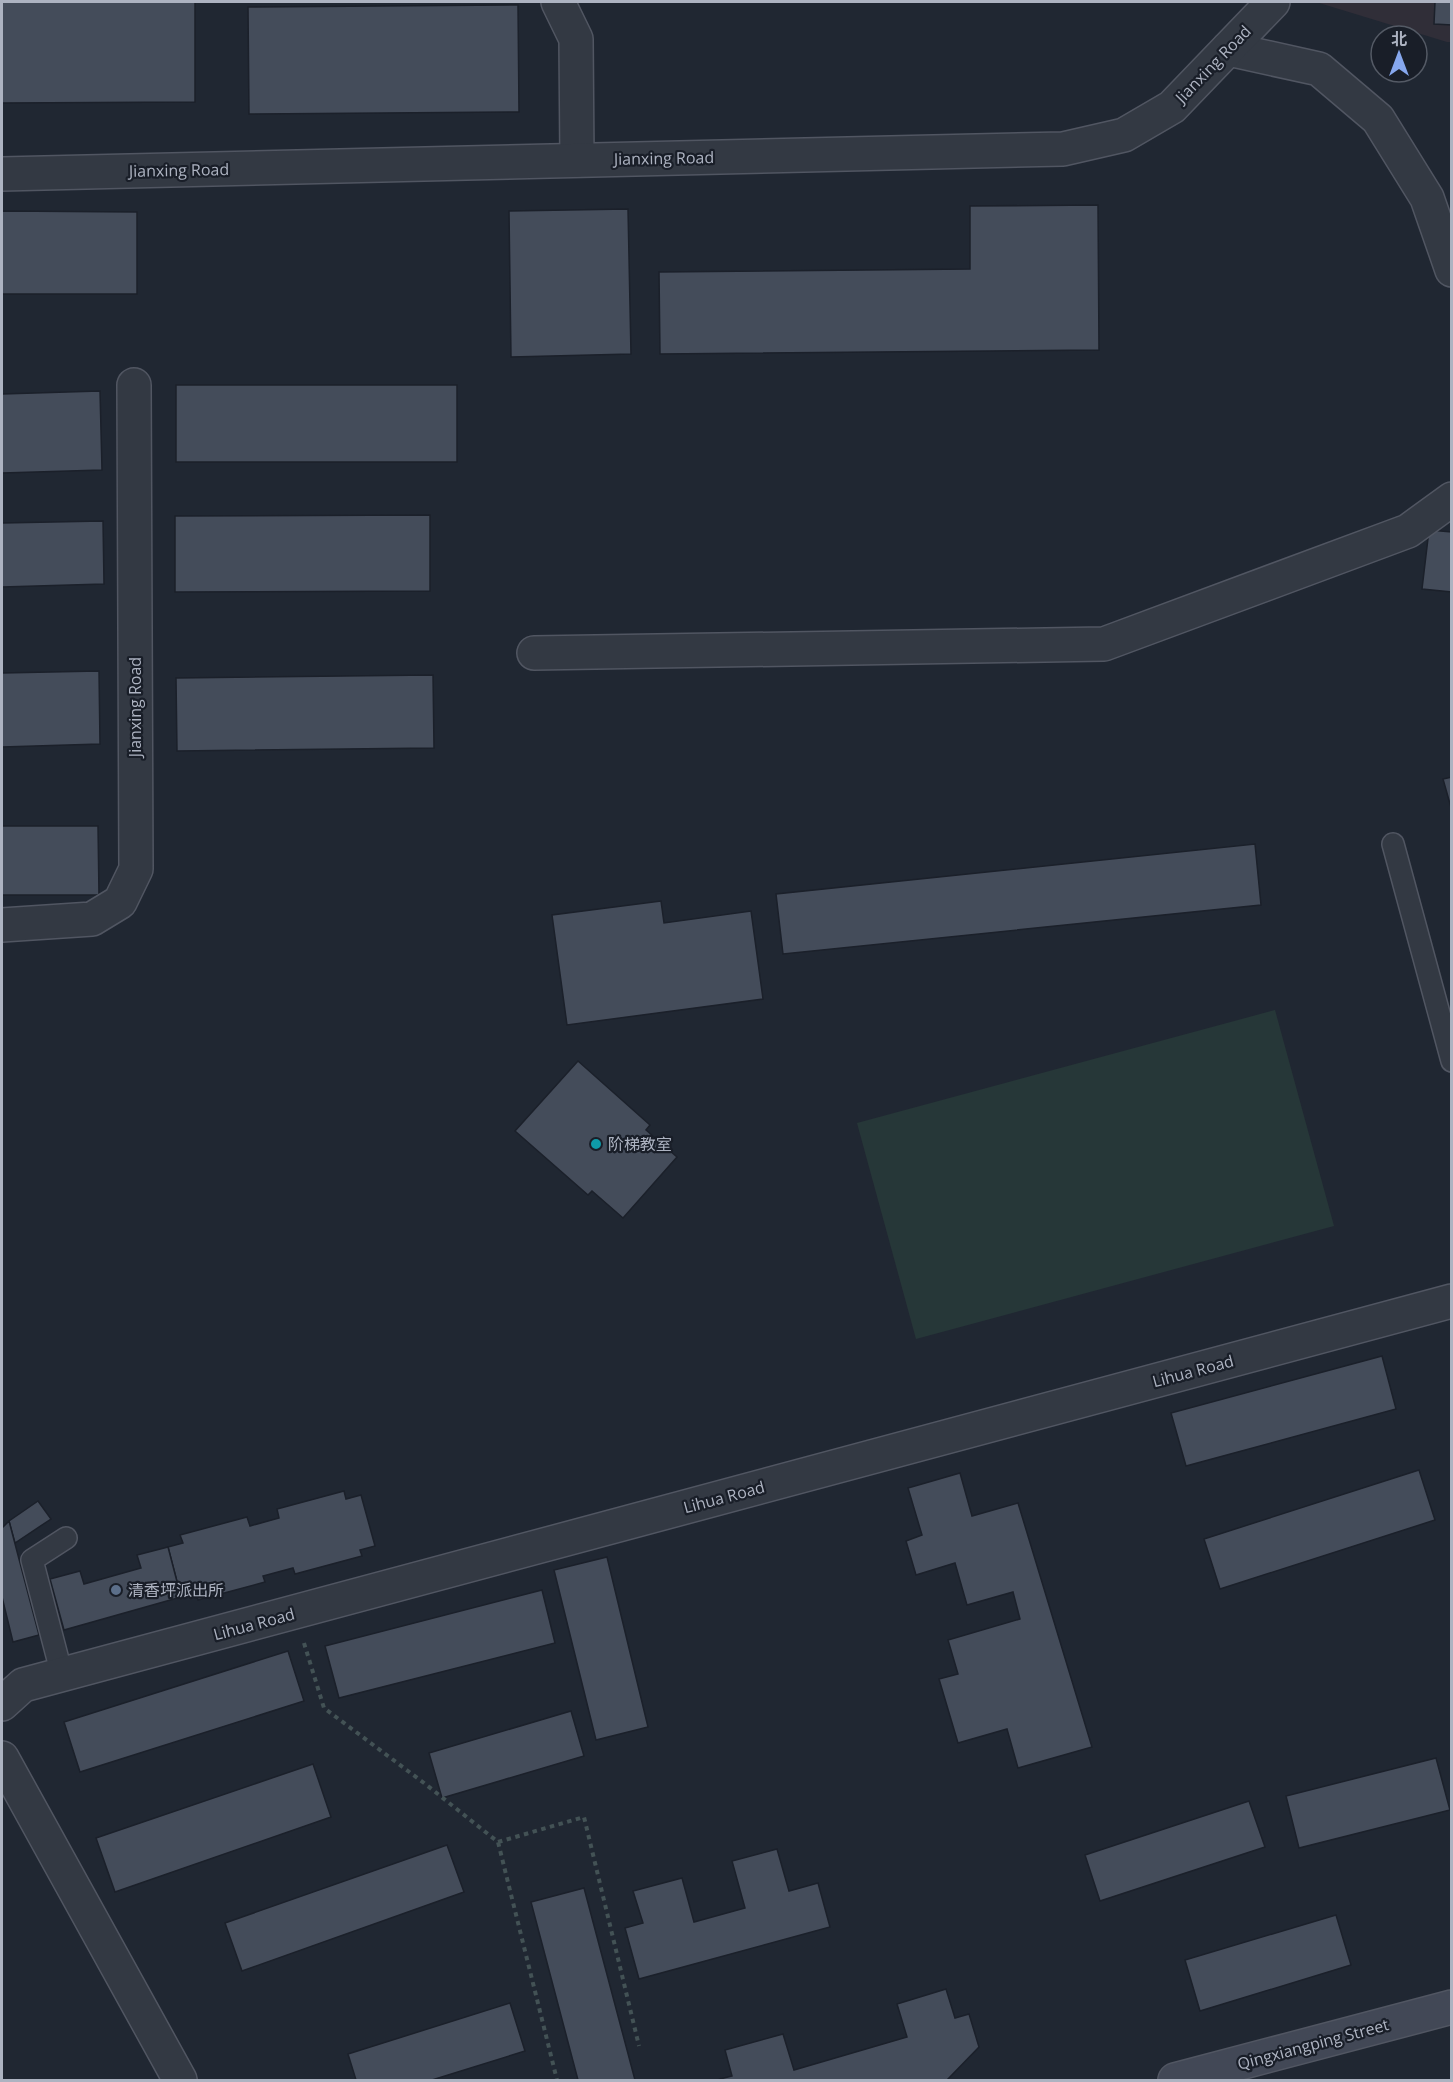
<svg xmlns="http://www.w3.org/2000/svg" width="1453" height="2082" font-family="'Open Sans','Noto Sans SC',sans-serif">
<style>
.medical{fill:#302e38}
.green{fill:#263738}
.building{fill:#444c5a;stroke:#1b202a;stroke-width:1.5}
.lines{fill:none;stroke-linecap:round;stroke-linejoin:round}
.lane-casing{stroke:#515662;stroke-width:24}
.street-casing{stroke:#515662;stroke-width:36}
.secondary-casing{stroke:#515662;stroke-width:36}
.path{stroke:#435255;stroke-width:4;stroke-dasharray:4.5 4.5;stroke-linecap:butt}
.lane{stroke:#333943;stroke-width:21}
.street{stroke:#333943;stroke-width:33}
.secondary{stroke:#424856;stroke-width:33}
.culture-dot{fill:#0f9aa8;stroke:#191e28;stroke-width:2}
.service-dot{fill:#5c6f8a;stroke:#191e28;stroke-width:2}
.labels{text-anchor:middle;stroke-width:4.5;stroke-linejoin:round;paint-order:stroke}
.street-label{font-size:16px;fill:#adb3c1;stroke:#191e28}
.poi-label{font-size:16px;fill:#adb3c1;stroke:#191e28;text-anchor:start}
</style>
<rect width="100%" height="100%" fill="#202732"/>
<!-- medical -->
<polygon class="medical" points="1316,2 1451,2 1451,42 1447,42"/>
<!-- green -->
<polygon class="green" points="1275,1010 1334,1226 916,1339 857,1123"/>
<!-- building -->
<g class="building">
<polygon points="2,2 195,2 195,102 2,103"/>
<polygon points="1435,2 1452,2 1452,25 1434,24"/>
<polygon points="518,5 519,112 249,114 248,7"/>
<polygon points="1098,205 1099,350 660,354 659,272 970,269 970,206"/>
<polygon points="628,209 631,354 511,357 509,211"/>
<polygon points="2,211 137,212 137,294 2,294"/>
<rect x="176" y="385" width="281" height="77"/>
<polygon points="100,391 102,470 2,473 2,394"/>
<polygon points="430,515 430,591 175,592 175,516"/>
<polygon points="103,521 104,584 2,587 2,523"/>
<polygon points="1429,530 1452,532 1452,592 1422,589"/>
<polygon points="99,671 100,744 2,747 2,673"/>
<polygon points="433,675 434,748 177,751 176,678"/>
<polygon points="1452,777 1452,811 1443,779"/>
<polygon points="2,826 98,826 99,895 2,895"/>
<polygon points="1255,844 1261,905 783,954 776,894"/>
<polygon points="661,901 664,923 751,911 763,999 567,1025 552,915"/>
<polygon points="578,1061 650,1125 646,1130 677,1157 623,1218 592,1191 588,1195 515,1131"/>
<polygon points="1382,1356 1396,1409 1186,1466 1171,1413"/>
<polygon points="1419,1470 1435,1520 1220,1589 1204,1539"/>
<polygon points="960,1473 972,1516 1018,1503 1092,1747 1018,1768 1007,1729 958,1743 939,1679 958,1674 948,1640 1020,1619 1013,1592 967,1605 955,1563 916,1575 906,1541 922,1535 908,1488"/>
<polygon points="344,1491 346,1499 361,1495 375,1546 360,1550 362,1556 295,1574 293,1568 263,1576 265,1582 198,1600 196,1593 181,1597 168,1547 183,1543 180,1535 247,1517 250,1526 279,1518 277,1509"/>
<polygon points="38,1501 51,1519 15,1543 9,1521"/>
<polygon points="9,1521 39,1635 13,1642 2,1597 2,1528"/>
<polygon points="168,1547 181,1597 64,1630 50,1579 80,1571 84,1584 141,1568 137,1555"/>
<polygon points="607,1557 648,1727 596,1740 554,1570"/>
<polygon points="542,1590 555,1643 339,1698 325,1646"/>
<polygon points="288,1651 304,1701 80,1772 64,1722"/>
<polygon points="571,1711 584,1756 442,1798 429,1753"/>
<polygon points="1436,1758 1450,1810 1299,1848 1286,1796"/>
<polygon points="313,1764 331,1817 115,1892 96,1838"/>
<polygon points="1249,1801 1265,1847 1100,1901 1085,1855"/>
<polygon points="447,1845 464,1892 242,1971 225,1923"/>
<polygon points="777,1849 789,1891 818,1883 830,1927 639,1979 625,1928 643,1923 633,1891 682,1878 694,1922 745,1908 732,1861"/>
<polygon points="584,1888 635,2080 578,2080 531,1902"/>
<polygon points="1336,1915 1351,1965 1200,2011 1185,1960"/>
<polygon points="946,1989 955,2018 969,2014 979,2047 947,2080 721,2080 720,2079 732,2076 725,2050 783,2034 794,2070 907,2037 897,2004"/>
<polygon points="510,2003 525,2051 432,2080 356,2080 348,2054"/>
</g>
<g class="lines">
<!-- lane casing -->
<g class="lane-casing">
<g id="lane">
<polyline points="1393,844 1452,1061"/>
<polyline points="62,1675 32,1560 66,1538"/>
</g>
</g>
<!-- street casing -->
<g class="street-casing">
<g id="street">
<polyline points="558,2 576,39 577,160"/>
<polyline points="1228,49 1319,69 1378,119 1427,198 1452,270"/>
<polyline points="2,174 1063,149 1124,135 1172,107 1273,2"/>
<polyline points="534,653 1104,644 1408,531 1452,499"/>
<polyline points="2,925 92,919 120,902 136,869 134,385"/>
<polyline points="2,1704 23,1685 1452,1301"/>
<polyline points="2,1758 180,2080"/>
</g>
</g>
<!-- secondary casing -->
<g class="secondary-casing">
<polyline id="secondary" points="1175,2080 1452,2007"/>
</g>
<!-- path -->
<g class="path">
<polyline points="304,1643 324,1708 424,1783 498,1842 557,2080"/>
<polyline points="498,1842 584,1817 639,2046"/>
</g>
<!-- lane -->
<use href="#lane" class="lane"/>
<!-- street -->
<use href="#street" class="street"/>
<!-- secondary -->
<use href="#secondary" class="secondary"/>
</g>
<!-- markers -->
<circle class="culture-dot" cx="596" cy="1144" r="6"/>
<circle class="service-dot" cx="116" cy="1590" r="6"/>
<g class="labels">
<!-- street labels -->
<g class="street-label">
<text transform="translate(1213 64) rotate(-46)" y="6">Jianxing Road</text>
<text transform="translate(664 158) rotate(-1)" y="6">Jianxing Road</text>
<text transform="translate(179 170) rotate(-1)" y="6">Jianxing Road</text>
<text transform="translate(135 707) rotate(-90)" y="6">Jianxing Road</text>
<text transform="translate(1193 1371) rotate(-15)" y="6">Lihua Road</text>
<text transform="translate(724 1497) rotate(-15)" y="6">Lihua Road</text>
<text transform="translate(254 1624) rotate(-15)" y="6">Lihua Road</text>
<text transform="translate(1313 2044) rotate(-15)" y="6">Qingxiangping Street</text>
</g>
<!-- poi labels -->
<g class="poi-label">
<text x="608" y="1150">阶梯教室</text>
<text x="128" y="1596">清香坪派出所</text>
</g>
</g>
<!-- border -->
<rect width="1453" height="2082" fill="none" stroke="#adb3c1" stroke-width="6"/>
<!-- north arrow -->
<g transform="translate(1399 54)"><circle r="28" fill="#191e28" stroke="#545a65" stroke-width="1.5"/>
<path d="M0-4.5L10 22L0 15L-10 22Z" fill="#86a7ed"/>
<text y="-9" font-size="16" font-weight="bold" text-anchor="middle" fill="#adb3c1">北</text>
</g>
</svg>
